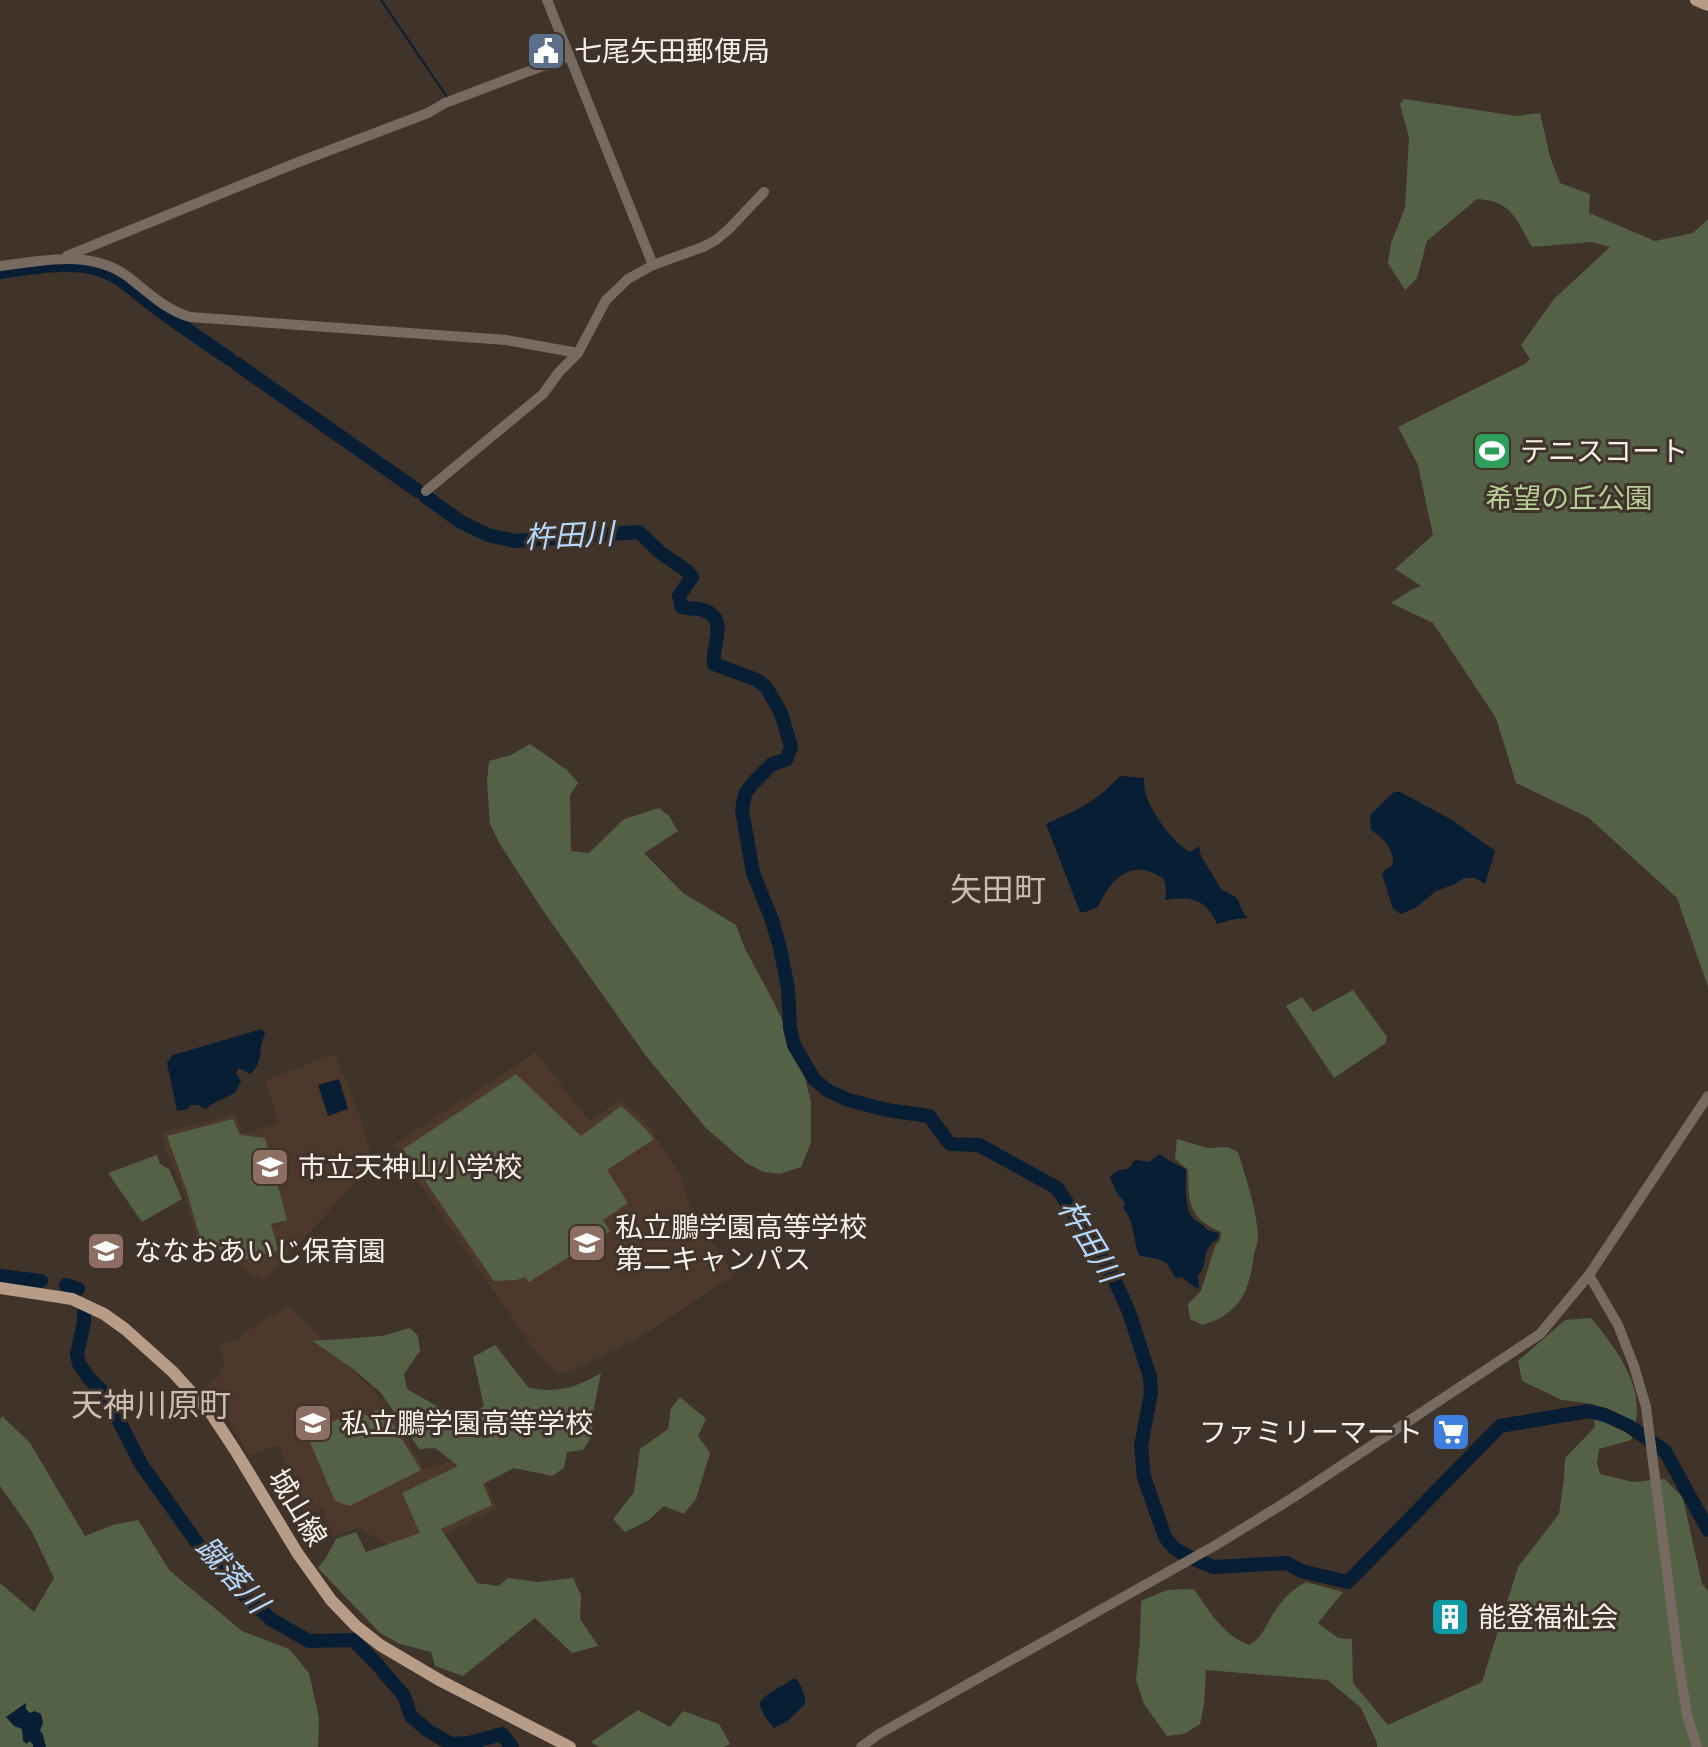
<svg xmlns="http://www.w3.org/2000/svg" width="1708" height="1747" font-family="Helvetica,'Noto Sans JP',sans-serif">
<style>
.built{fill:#4c392c}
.green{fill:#556146}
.water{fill:#081e34}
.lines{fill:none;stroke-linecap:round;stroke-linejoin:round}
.stream{stroke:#081e34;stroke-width:2}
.river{stroke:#081e34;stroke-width:14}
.minor{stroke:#776a60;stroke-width:10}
.major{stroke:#b79c87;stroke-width:12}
.labels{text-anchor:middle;stroke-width:6;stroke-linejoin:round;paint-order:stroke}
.poi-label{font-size:28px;fill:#f7efe9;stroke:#40332a;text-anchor:start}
.park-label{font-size:28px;fill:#b6cf96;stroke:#40332a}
.street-label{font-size:28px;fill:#f7efe9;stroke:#40332a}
.water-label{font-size:30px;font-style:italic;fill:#b4d7fd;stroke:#40332a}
.quarter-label{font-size:32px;fill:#cdbdb1;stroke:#40332a}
</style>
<rect width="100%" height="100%" fill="#40332a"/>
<!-- built -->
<g class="built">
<polygon points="536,1052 589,1121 621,1100 645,1121 680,1174 691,1210 734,1275 640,1337 578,1368 564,1373 556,1372 531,1345 393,1145"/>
<polygon points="335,1054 359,1114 369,1147 370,1161 365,1173 263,1281 211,1249 199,1247 183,1189 167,1153 162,1133 236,1113 242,1134 279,1123 265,1080"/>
<polygon points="289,1307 383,1400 423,1468 474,1457 497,1508 426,1543 396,1552 359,1527 333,1537 323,1509 306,1515 279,1445 249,1455 217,1401 201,1391 219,1376 225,1362 218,1345 237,1339 262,1321"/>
</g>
<!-- green -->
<g class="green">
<path d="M1404,99L1517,116L1540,113L1550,157L1560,183L1590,194L1589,213L1655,241L1693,233L1708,219V987L1677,898L1589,818L1516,783L1496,718L1433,623L1391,603L1411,590L1421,586L1395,569L1433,535L1418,465L1398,427L1525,364L1530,359L1521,345L1554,299L1610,247L1592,242L1532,247C1516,219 1512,201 1477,199L1427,241L1417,278L1405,290L1388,263L1391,243L1405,208L1409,138L1400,104Z"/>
<polygon points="530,744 567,770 578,783 570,795 571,851 589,853 624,819 659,808 669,816 678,831 644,853 683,893 736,925 745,949 770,995 799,1054 811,1102 811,1143 801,1167 780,1174 764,1172 746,1163 706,1128 646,1056 544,912 501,846 490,824 487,782 489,761 511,755"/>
<polygon points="1353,990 1387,1037 1386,1043 1334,1078 1286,1006 1302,997 1313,1012"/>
<polygon points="516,1074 581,1136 621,1106 642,1125 654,1139 607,1170 628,1203 603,1220 610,1231 529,1282 525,1277 517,1280 494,1281 403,1149"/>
<polygon points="233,1119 240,1135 265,1138 287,1220 271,1224 278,1250 238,1262 215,1246 202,1244 187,1192 167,1136"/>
<path d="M1177,1139L1208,1148L1228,1147L1238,1152C1246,1179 1257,1209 1258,1237C1258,1244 1255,1249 1254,1255C1250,1280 1247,1300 1225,1315C1219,1320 1210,1322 1203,1325L1190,1319L1188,1304L1201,1291L1215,1246L1220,1240L1221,1232C1187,1217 1189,1203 1188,1170L1175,1159Z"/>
<polygon points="157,1155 160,1164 169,1169 182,1199 142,1222 108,1173"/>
<path d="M1591,1318C1614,1346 1643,1383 1636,1421C1635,1428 1633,1434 1631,1440L1599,1449L1597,1463L1600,1474L1633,1482L1665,1479L1683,1498L1702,1584L1708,1591V1747H1377V1743L1361,1708L1328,1680L1206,1670L1204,1705L1200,1724L1184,1734L1167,1736L1144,1704L1136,1680L1140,1641L1141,1601L1167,1590L1194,1589C1210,1612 1222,1634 1249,1645C1262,1638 1265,1627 1273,1614C1282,1600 1291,1590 1306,1582L1343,1592L1318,1623L1338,1638L1352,1639L1353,1683L1388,1725L1482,1682L1518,1567L1559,1514L1564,1479L1565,1458L1595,1427L1593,1404L1562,1400L1522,1381L1518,1361L1565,1320Z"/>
<path d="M410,1328L418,1336L420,1351L404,1374L407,1389L461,1420L484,1406L473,1357L495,1345L529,1388C560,1393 574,1388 601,1373L593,1413L592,1436L583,1450L567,1452L564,1468L552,1476L514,1468L483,1484L492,1505L441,1529L477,1583L499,1586L508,1578L537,1582L573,1578L581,1595L580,1619L598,1646L572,1653L535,1618L463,1676L435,1666L431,1652L400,1644L380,1633L318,1568L327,1556L336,1539L356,1532L366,1552L420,1533L402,1493L458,1466L435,1448L419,1449L381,1393L353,1369L313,1341L382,1336Z"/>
<polygon points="680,1397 706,1419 698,1436 710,1453 696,1499 684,1514 664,1506 649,1520 625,1532 613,1519 634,1492 640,1449 668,1429 671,1408"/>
<polygon points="382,1407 421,1470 350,1506 335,1501 307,1435 355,1410 367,1416"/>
<polygon points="2,1416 30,1443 85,1536 113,1525 138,1520 170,1571 242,1631 289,1649 309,1673 319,1718 318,1747 0,1747 0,1583 34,1612 54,1578 31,1530 0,1486 0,1420"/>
<polygon points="638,1710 670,1727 683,1711 719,1724 730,1744 724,1747 599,1747 591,1742"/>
</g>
<!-- water -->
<g class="water">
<path d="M1121,776L1144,778C1144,782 1144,787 1145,791C1148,809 1174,844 1190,852L1199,846L1201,856L1221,889L1237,898L1244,914L1248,918L1235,919L1217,924C1206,898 1190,896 1165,900L1166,890L1164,879C1133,857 1111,877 1098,907L1085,912H1080L1046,824C1065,815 1086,807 1102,793C1109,788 1114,781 1121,776Z"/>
<path d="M1394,792H1400L1452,820L1495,851L1485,884L1475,878H1464L1455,884L1436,891L1417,907L1401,914L1393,909L1382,874L1386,869L1393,865C1394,848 1383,838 1371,830L1370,815Z"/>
<path d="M262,1029L265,1034C257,1050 265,1061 250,1074L239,1068L236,1073L241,1081L235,1093L214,1103L205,1109L198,1105H190L188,1109L177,1111L167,1063L173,1055Z"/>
<polygon points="339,1079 348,1109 328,1116 318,1085"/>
<path d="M1160,1154C1168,1161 1177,1164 1186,1169C1186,1180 1184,1208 1192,1217C1196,1222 1203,1223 1207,1230L1219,1233L1218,1239C1199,1249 1210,1264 1198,1275L1199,1288L1194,1287L1182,1277L1176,1278C1173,1275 1172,1271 1169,1267C1163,1257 1149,1259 1139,1255C1133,1240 1134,1219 1123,1208L1125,1205L1123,1200L1118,1195L1110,1178C1112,1173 1122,1168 1127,1169L1132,1165V1162L1137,1160L1149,1162Z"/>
<path d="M793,1679H797C801,1686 806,1696 805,1704L788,1721L774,1728L765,1717L759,1704C765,1693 782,1687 793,1679Z"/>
<polygon points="26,1703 26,1709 30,1713 35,1711 41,1714 43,1723 40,1730 43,1735 46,1747 33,1747 33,1744 29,1741 27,1744 23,1741 22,1729 14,1726 6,1717"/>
</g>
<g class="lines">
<!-- stream -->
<polyline class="stream" points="381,0 447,97"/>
<!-- river -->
<g class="river">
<path d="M0,272C29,268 69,260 98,269C119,275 137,293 154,306C179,324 204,342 230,359"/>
<polyline points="237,364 418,491"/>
<path d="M426,497L461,522L488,535L515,541L639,532L661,553L687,571L692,577L679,596L682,607C689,609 696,608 703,610C730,619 711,646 714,664L757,680L766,687L781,713L791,747L786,760L772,764L752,784L745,794L742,810L753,873L772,920L780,948L788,988L790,1028L794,1045L814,1079L827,1090L848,1100L887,1110L929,1116L950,1144L979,1145L1057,1188L1091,1239L1115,1281L1129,1312L1150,1377L1151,1393L1141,1446L1144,1477L1165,1537L1174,1548L1185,1555L1213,1567L1287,1563L1301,1571L1348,1582L1500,1426L1589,1411L1605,1415L1629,1426L1665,1451L1708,1530"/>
<polyline points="0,1276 41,1281"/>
<polyline points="66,1285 78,1289"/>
<polyline points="84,1312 84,1322 77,1354 79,1364 88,1377 105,1394 141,1464 205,1554 236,1588 272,1620 309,1641 353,1640 377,1664 404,1696 411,1716 427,1730 451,1744 469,1743 502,1734 512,1747"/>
</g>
<!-- minor -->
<g class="minor">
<polyline points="547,0 653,265"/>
<polyline points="67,256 296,163 428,113 445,103 569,56"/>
<path d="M0,266C43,261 90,249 127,276C148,292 165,310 190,317L506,340L578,353"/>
<polyline points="426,491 543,394 559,372 578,353 606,300 628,279 653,265 703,247 716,240 729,229 764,192"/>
<polyline points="1589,1275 1618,1325 1634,1366 1646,1407 1678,1658 1687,1715 1697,1747"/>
<polyline points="861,1747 879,1734 1216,1545 1294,1497 1540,1334 1589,1275 1708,1096"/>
</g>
<!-- major -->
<g class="major">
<polyline points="1696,0 1708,5"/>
<polyline points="0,1288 72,1299 104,1314 125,1329 173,1372 212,1415 235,1450 298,1554 331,1600 356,1626 380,1645 441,1681 570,1747"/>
</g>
</g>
<!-- icons -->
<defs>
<g id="civic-square" transform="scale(2)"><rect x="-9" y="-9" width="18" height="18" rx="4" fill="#5c6f8a" stroke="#40332a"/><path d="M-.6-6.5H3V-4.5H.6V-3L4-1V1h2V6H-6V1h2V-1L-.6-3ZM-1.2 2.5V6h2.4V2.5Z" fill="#fff"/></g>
<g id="stadium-square" transform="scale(2)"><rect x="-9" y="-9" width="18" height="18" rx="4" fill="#2e9e5b" stroke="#40332a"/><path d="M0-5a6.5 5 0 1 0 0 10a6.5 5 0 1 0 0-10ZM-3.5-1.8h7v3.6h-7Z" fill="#fff"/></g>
<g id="school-square" transform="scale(2)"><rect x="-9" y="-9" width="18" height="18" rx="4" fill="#8d6e63" stroke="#40332a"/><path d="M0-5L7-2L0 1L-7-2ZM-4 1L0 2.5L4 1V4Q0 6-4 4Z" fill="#fff"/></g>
<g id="supermarket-square" transform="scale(2)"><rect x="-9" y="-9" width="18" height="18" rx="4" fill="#3f7fe0" stroke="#40332a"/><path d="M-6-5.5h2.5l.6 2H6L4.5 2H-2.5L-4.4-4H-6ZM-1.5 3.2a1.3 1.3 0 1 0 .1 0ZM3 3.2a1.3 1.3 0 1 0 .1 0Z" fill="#fff"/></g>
<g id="building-square" transform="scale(2)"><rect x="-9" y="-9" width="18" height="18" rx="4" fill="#0f9aa8" stroke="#40332a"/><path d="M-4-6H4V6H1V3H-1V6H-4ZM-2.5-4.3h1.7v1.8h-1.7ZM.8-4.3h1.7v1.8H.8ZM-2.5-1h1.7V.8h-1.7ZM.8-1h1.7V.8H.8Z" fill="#fff"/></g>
</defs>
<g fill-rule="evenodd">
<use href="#civic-square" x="546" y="51"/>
<use href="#stadium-square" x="1492" y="451"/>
<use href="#school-square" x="270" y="1167"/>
<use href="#school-square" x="587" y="1243"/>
<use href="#school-square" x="106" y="1251"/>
<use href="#school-square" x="313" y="1423"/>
<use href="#supermarket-square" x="1451" y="1432"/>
<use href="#building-square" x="1450" y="1617"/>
</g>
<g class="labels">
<!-- poi labels -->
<g class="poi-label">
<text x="574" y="61">七尾矢田郵便局</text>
<text x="1520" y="461">テニスコート</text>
<text x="298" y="1177">市立天神山小学校</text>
<text x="615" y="1237">私立鵬学園高等学校<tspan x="615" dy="32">第二キャンパス</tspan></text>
<text x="134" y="1261">ななおあいじ保育園</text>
<text x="341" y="1433">私立鵬学園高等学校</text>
<text x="1423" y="1442" text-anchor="end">ファミリーマート</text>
<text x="1478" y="1627">能登福祉会</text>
</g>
<!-- park labels -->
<g class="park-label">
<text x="1569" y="508">希望の丘公園</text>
</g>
<!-- street labels -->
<g class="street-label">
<text transform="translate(298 1507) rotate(59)" y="10">城山線</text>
</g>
<!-- water labels -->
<g class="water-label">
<text transform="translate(569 536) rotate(-3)" y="10">杵田川</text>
<text transform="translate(1089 1241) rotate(59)" y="10">杵田川</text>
<text transform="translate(232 1575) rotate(48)" y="10">蹴落川</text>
</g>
<!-- quarter labels -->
<g class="quarter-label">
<text x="998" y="901">矢田町</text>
<text x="151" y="1416">天神川原町</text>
</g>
</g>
</svg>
